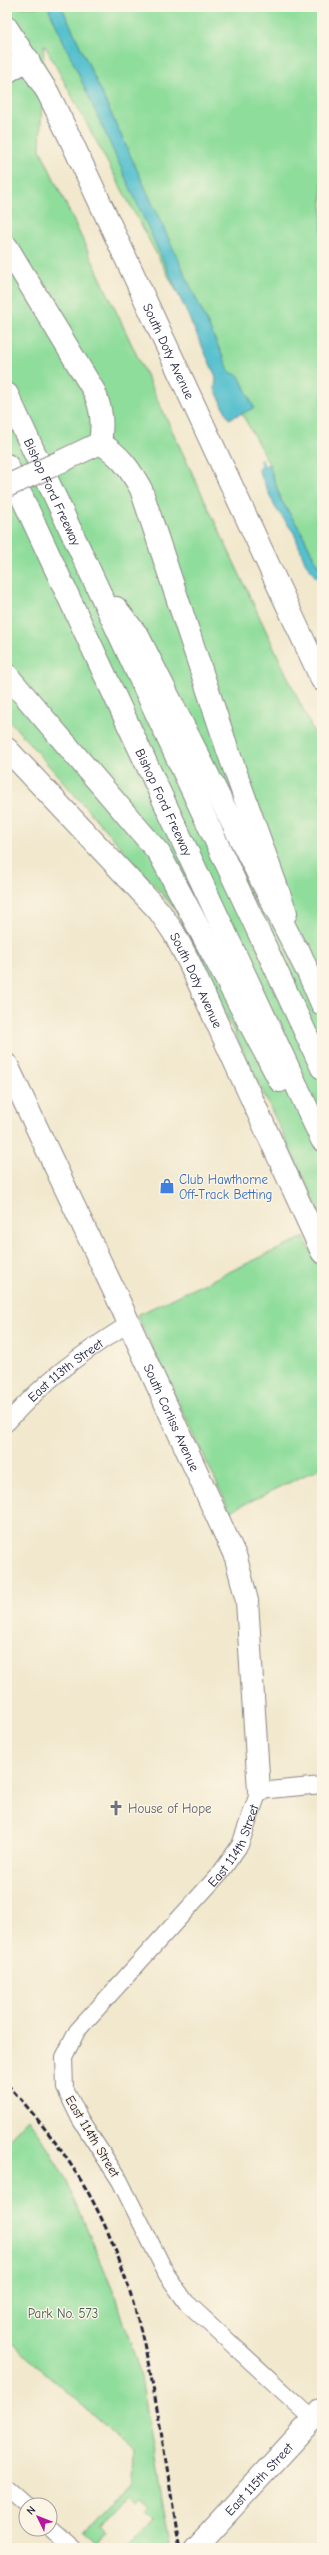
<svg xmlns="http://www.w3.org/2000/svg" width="329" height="2555" font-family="'Comic Neue',sans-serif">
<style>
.green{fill:#8fdd9b;stroke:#58806b}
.water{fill:#54c0ce;stroke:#3b7184}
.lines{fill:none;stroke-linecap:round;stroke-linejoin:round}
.stream{stroke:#54c0ce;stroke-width:4}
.street-casing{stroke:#8a8584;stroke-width:18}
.secondary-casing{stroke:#8a8584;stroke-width:24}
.highway-casing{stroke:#8a8584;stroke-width:24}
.street{stroke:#fff;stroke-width:16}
.secondary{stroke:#fff;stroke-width:22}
.highway{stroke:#fff;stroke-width:22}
.rail{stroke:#22223b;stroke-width:3;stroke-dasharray:6 3;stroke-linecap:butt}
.secondary-bridge-casing{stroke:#8a8584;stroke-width:24;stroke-linecap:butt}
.secondary-bridge{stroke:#fff;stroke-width:22}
.labels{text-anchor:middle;stroke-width:3;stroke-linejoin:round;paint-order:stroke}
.street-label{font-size:13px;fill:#22223b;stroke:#fcf5e5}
.shop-label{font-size:13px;fill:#366cbe;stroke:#fcf5e5;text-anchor:start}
.worship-label{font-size:13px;fill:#5b616d;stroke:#fcf5e5;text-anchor:start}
.park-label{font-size:13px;fill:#435a58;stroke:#fcf5e5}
</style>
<rect width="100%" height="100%" fill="#fcf5e5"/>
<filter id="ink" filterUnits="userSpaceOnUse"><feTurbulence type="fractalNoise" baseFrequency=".025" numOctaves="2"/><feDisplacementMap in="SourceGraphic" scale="8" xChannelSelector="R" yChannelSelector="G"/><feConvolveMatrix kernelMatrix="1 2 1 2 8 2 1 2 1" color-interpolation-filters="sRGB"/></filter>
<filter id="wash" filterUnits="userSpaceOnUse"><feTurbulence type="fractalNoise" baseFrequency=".012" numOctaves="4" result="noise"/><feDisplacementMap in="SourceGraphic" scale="16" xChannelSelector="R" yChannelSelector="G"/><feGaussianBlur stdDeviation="0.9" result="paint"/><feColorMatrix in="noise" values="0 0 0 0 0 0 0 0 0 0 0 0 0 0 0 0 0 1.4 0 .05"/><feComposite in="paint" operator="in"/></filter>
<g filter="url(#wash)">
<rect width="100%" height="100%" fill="#f1e8cd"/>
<!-- green -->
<g class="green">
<polygon points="7,7 322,7 322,570 316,562 302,533 281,500 269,464 44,44 40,149 322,750 322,1216 176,910 7,718"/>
<polygon points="304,1237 322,1275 322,1467 230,1511 137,1315"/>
<polygon points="28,2119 42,2138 67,2182 116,2297 141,2377 170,2545 167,2548 127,2548 155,2518 146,2509 150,2505 141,2497 137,2501 130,2494 99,2526 106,2532 96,2543 84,2533 133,2480 134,2451 7,2339 7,2141"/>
</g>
<!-- water -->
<g class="water">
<polygon points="48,7 62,7 230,372 239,376 254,408 229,419 215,389 216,377"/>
<polygon points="269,464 281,500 302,533 316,562 322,570 322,586 305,562 294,533 275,507 258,469"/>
</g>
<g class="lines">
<!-- stream -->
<polyline class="stream" points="261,461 265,471"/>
</g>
</g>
<g filter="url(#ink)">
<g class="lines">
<!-- street casing -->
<g class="street-casing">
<g id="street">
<path id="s1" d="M7,1423C47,1378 79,1355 130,1323"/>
<path id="s2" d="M313,2419L186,2302L167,2275L120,2181L80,2119L65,2088L64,2057L77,2031L221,1872L240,1845L259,1791L322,1785"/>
<polyline points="7,2488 26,2505"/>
<polyline points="50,2527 74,2548"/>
</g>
</g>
<!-- secondary casing -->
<g class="secondary-casing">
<g id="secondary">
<path id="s3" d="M7,28L48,93L69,136L322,680"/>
<polyline points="7,72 28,59"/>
<path d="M7,247L94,391C102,410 103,424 100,443"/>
<path d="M100,443C120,455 130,469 141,489L228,751L286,913"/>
<polyline points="60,462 100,443"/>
<path id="s4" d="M7,749L159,911L174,933L189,962L322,1252"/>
<polyline points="299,951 322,1004"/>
<path id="s5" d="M7,1065L117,1297L236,1558L247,1601L259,1791"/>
<path id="s6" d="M195,2548L322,2410"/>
</g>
</g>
<!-- highway casing -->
<g class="highway-casing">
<g id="highway">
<path id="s7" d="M7,394L322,1068"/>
<path id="s8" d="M7,465L322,1140"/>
<polyline points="116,608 138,636 306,969"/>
<polyline points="7,675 159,853 280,1081"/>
</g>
</g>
<!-- street -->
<use href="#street" class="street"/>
<!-- secondary -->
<use href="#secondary" class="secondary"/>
<!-- highway -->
<use href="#highway" class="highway"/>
<!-- rail -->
<path class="rail" d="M7,2084C36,2116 63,2150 85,2187C149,2298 158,2425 180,2548"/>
<!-- secondary-bridge casing -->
<g class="secondary-bridge-casing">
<polyline id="secondary-bridge" points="7,486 60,462"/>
</g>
<!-- secondary-bridge -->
<use href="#secondary-bridge" class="secondary-bridge"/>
</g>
</g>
<!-- icons -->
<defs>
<g id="shop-bare" transform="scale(1.2)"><path d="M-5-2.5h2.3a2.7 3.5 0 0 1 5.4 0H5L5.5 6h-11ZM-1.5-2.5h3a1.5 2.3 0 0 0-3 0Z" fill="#3f7fe0" stroke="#fcf5e5" stroke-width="2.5" paint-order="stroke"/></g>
<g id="church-bare" transform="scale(1.2)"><path d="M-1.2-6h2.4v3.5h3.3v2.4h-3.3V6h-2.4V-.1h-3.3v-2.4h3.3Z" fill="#6b7280" stroke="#fcf5e5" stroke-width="2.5" paint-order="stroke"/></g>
</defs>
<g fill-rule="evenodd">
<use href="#shop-bare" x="167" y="1186"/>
<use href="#church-bare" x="116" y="1808"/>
</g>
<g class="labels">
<!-- street labels -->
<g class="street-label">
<text dy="5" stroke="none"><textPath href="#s3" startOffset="362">South Doty Avenue</textPath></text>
<text dy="5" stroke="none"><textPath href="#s7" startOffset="108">Bishop Ford Freeway</textPath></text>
<text dy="5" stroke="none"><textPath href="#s8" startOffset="372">Bishop Ford Freeway</textPath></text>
<text dy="5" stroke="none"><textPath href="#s4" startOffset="301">South Doty Avenue</textPath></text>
<text dy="5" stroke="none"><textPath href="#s1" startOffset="79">East 113th Street</textPath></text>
<text dy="5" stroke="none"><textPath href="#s5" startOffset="389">South Corliss Avenue</textPath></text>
<text dy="5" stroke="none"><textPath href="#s2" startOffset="723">East 114th Street</textPath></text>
<text transform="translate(93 2136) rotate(59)" y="5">East 114th Street</text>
<text dy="5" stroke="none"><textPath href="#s6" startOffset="94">East 115th Street</textPath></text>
</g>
<!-- shop labels -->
<g class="shop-label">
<text x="179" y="1184">Club Hawthorne<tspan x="179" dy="15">Off-Track Betting</tspan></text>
</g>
<!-- worship labels -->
<g class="worship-label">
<text x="128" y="1813">House of Hope</text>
</g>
<!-- park labels -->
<g class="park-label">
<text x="63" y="2318">Park No. 573</text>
</g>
</g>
<!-- margin -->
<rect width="329" height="2555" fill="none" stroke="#fcf5e5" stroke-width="24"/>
<!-- north arrow -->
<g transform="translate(38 2517) rotate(313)"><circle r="19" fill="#fcf5e5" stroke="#a5a1a1"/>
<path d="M0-3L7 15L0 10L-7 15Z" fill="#b5179e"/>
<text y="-6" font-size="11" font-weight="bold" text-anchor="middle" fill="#22223b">N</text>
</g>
</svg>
